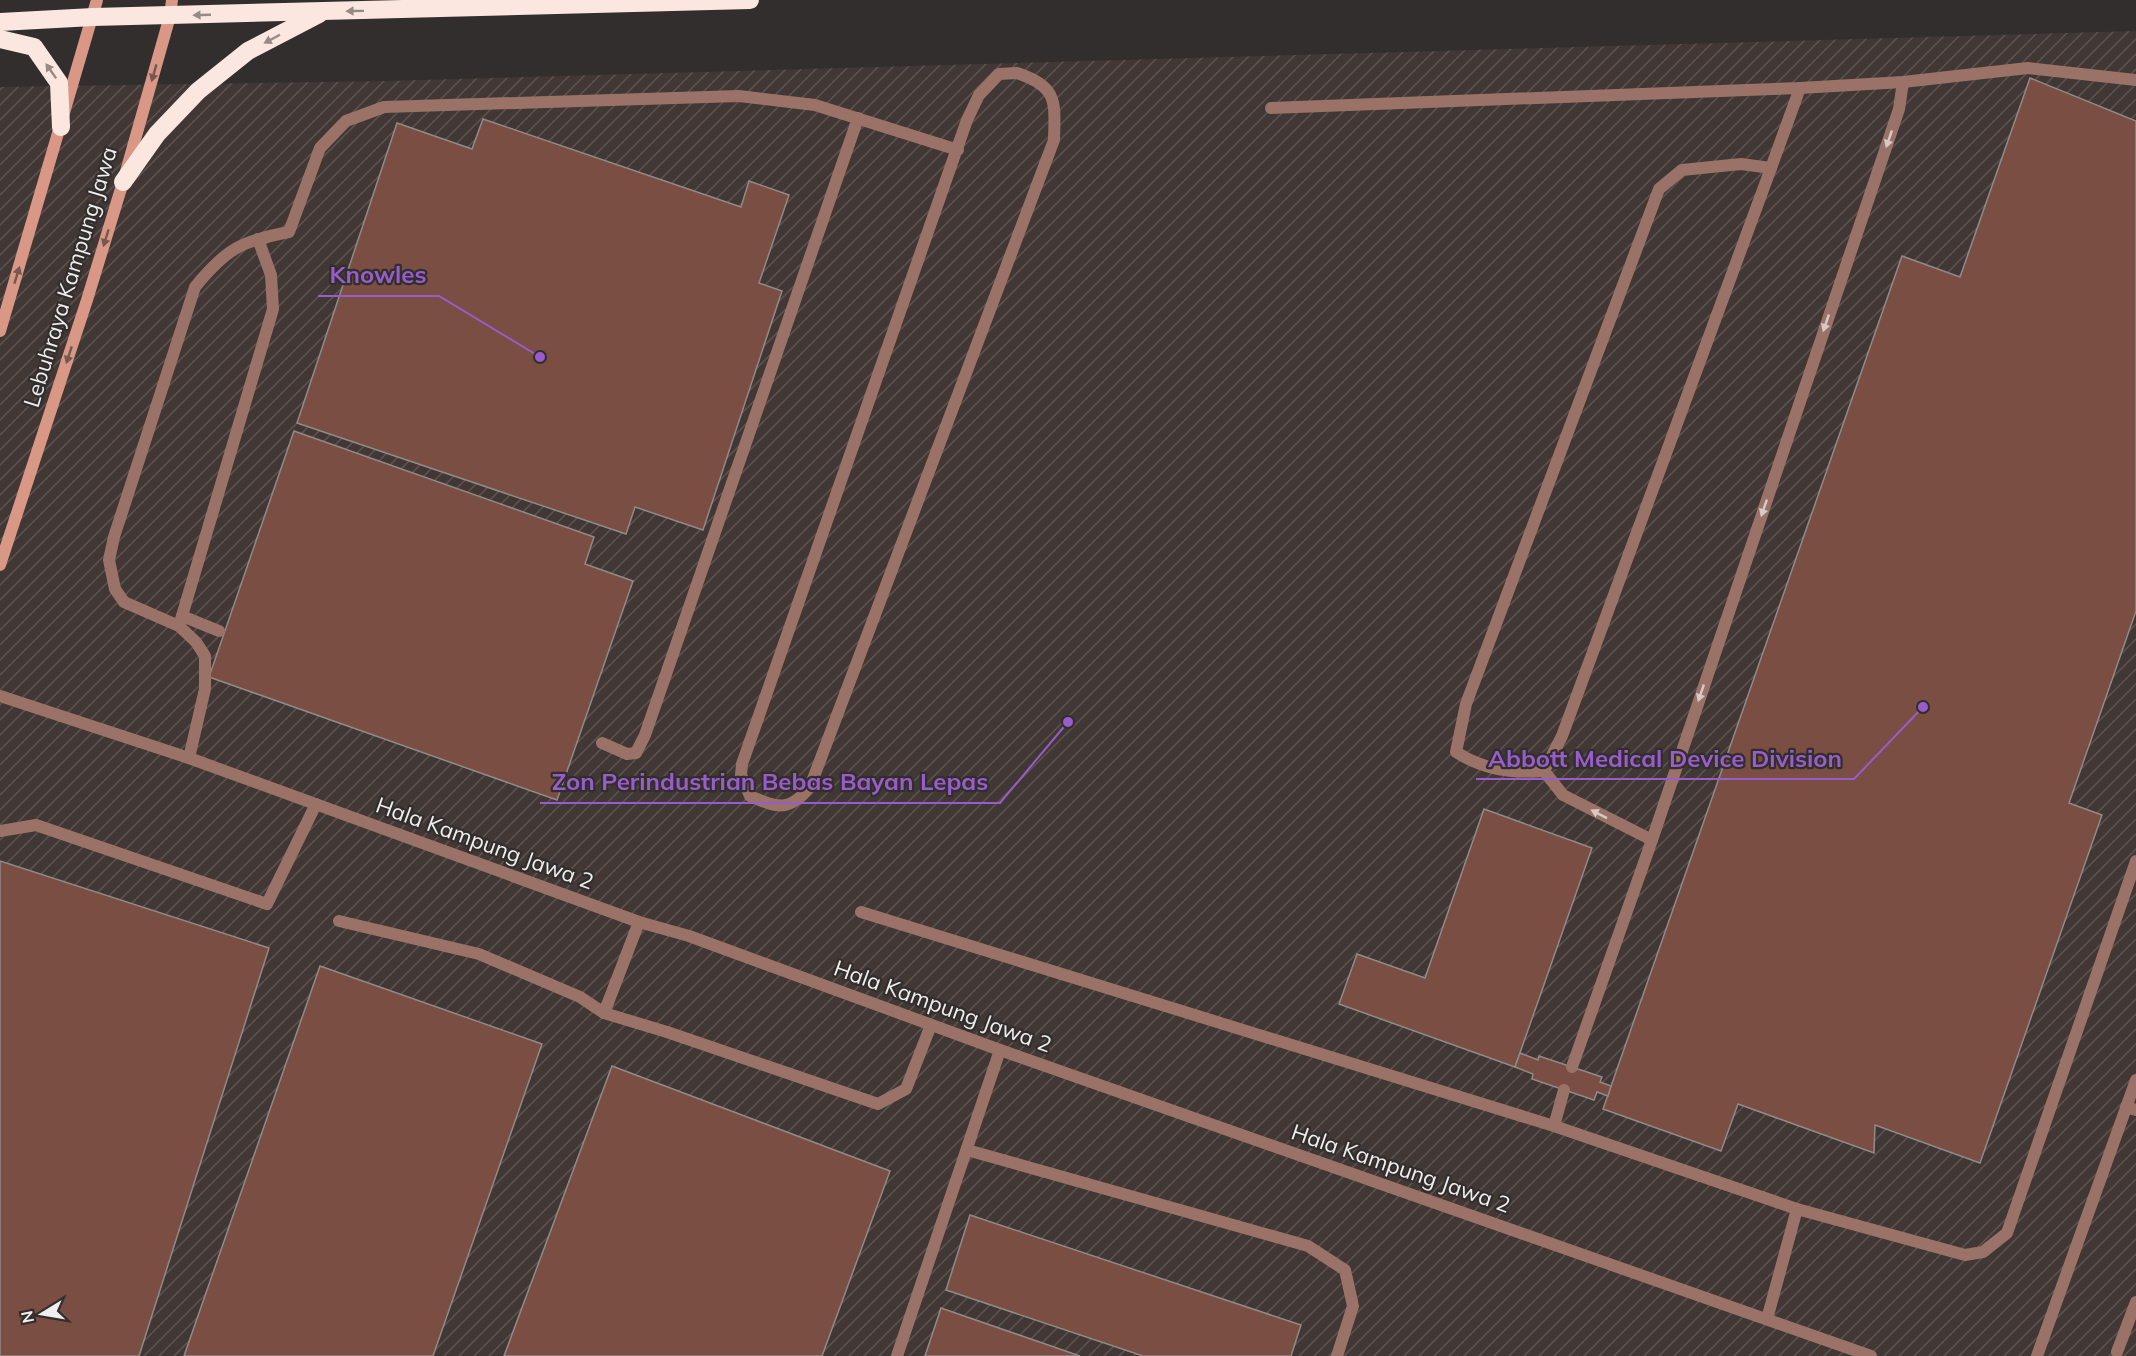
<svg xmlns="http://www.w3.org/2000/svg" width="2136" height="1356" font-family="Mulish,sans-serif">
<style>
.industrial{fill:url(#industrial-furrows)}
.building{fill:#7a4e42;stroke:#908b8a;stroke-width:1.5}
.lines{fill:none;stroke-linecap:round;stroke-linejoin:round}
.lane{stroke:#9b7267;stroke-width:12}
.street{stroke:#9b7267;stroke-width:12}
.secondary{stroke:#d99785;stroke-width:12}
.highway{stroke:#fbe6e0;stroke-width:18}
.oneway{fill:#968a86}
.oneway2{fill:#755850}
.oneway3{fill:#d7cac6}
.labels{text-anchor:middle;stroke-width:4.5;stroke-linejoin:round;paint-order:stroke}
.street-label{font-size:22px;fill:#f1efee;stroke:#322e2d}
.leader{fill:none;stroke:#985dcb;stroke-width:2}
.callout-dot{fill:#985dcb;stroke:#322e2d;stroke-width:2}
.callout-label{font-size:24px;text-anchor:middle;font-weight:bold;fill:#985dcb;stroke:#322e2d;stroke-width:4.5;stroke-linejoin:round;paint-order:stroke}
</style>
<defs>
<pattern id="industrial-furrows" width="10" height="10" patternUnits="userSpaceOnUse" patternTransform="scale(1.5)"><rect width="10" height="10" fill="#413734"/><path d="M-1 1l2-2M0 10L10 0M9 11l2-2" fill="none" stroke="#5d5452"/></pattern>
</defs>
<rect width="100%" height="100%" fill="#322e2d"/>
<!-- industrial -->
<polygon class="industrial" points="2136,31 2136,1356 0,1356 0,87 386,81"/>
<!-- building -->
<g class="building">
<polygon points="2030,78 2136,121 2136,611 2069,803 2102,815 1980,1163 1875,1125 1874,1153 1738,1104 1721,1151 1603,1109 1902,256 1960,277"/>
<polygon points="483,119 741,207 749,181 789,195 759,283 782,291 703,530 635,507 626,534 297,423 397,123 472,149"/>
<polygon points="294,431 594,537 585,564 633,581 557,800 209,677"/>
<polygon points="1484,809 1592,848 1515,1067 1339,1004 1357,954 1425,978"/>
<polygon points="0,861 269,948 139,1356 0,1356"/>
<polygon points="320,966 542,1044 433,1356 184,1356"/>
<polygon points="1520,1053 1538,1060 1539,1056 1602,1077 1600,1082 1611,1086 1608,1096 1597,1092 1594,1100 1532,1079 1533,1074 1515,1067"/>
<polygon points="612,1066 890,1171 822,1356 504,1356"/>
<polygon points="970,1215 1301,1325 1291,1356 1143,1356 946,1290"/>
<polygon points="941,1308 1080,1356 925,1356"/>
</g>
<g class="lines">
<!-- lane -->
<g class="lane">
<path d="M1017,73C1058,87 1055,101 1054,140L810,787C789,812 778,808 750,796L741,775L742,764L967,120L979,95L999,74Z"/>
<polyline points="1271,108 1800,88 1903,82 2028,68 2136,80"/>
<path d="M1741,164L1771,168L1562,736L1544,771C1511,773 1484,770 1456,752L1466,704L1659,189L1682,170Z"/>
<polyline points="1771,168 1800,88"/>
<polyline points="182,616 219,631"/>
<polyline points="179,626 273,309 271,275 258,239"/>
<polyline points="602,743 627,754 636,753 645,735 858,118"/>
<path d="M189,758L205,689V656L196,642L179,626L124,602L115,589L109,560L114,537L195,287C226,249 241,241 289,232L320,148L346,121L384,107L739,96L815,105L958,150"/>
<polyline points="1544,771 1563,795 1652,840"/>
<polyline points="0,831 36,825 267,904 316,804"/>
<polyline points="861,912 1554,1126 1797,1209 1965,1255 1983,1252 2007,1233 2136,861"/>
<polyline points="339,921 479,954 580,997 604,1013 639,922"/>
<polyline points="604,1013 667,1032 878,1104 906,1089 931,1025"/>
<polyline points="1572,1067 1652,840 1899,109 1903,82"/>
<polyline points="2126,1107 2136,1110"/>
<polyline points="1554,1126 1564,1090"/>
<polyline points="967,1150 1308,1246 1345,1270 1353,1306 1337,1356"/>
<polyline points="1767,1319 1797,1209"/>
<polyline points="2117,1352 2136,1302"/>
<polyline points="897,1356 1000,1050"/>
</g>
<!-- street -->
<g class="street">
<polyline points="0,696 189,758 639,922 689,936 1000,1050 1871,1356"/>
<polyline points="2037,1356 2136,1080"/>
</g>
<!-- secondary -->
<g class="secondary">
<polyline points="0,331 97,0"/>
<polyline points="0,565 87,300 123,182 170,16 172,0"/>
</g>
<!-- highway -->
<g class="highway">
<polyline points="0,22 93,17 750,0"/>
<polyline points="0,39 34,47 59,83 61,127"/>
<polyline points="123,182 157,134 198,91 248,51 319,14"/>
</g>
</g>
<!-- one-way arrows -->
<defs><path id="oneway-solid" d="M-6-.8H1V-3.2L6.5 0L1 3.2V.8H-6Z" transform="scale(1.5)"/></defs>
<g class="oneway">
<use href="#oneway-solid" transform="translate(355 11) rotate(179)"/>
<use href="#oneway-solid" transform="translate(202 15) rotate(178)"/>
<use href="#oneway-solid" transform="translate(272 39) rotate(152)"/>
<use href="#oneway-solid" transform="translate(51 71) rotate(-125)"/>
</g>
<g class="oneway2">
<use href="#oneway-solid" transform="translate(154 73) rotate(106)"/>
<use href="#oneway-solid" transform="translate(106 238) rotate(107)"/>
<use href="#oneway-solid" transform="translate(17 275) rotate(-73)"/>
<use href="#oneway-solid" transform="translate(69 355) rotate(108)"/>
</g>
<g class="oneway3">
<use href="#oneway-solid" transform="translate(1889 139) rotate(109)"/>
<use href="#oneway-solid" transform="translate(1826 323) rotate(109)"/>
<use href="#oneway-solid" transform="translate(1764 508) rotate(109)"/>
<use href="#oneway-solid" transform="translate(1701 693) rotate(109)"/>
<use href="#oneway-solid" transform="translate(1599 814) rotate(-153)"/>
</g>
<g class="labels">
<!-- street labels -->
<g class="street-label">
<text transform="translate(70 277) rotate(-73)" y="8">Lebuhraya Kampung Jawa</text>
<text transform="translate(485 843) rotate(20)" y="8">Hala Kampung Jawa 2</text>
<text transform="translate(943 1006) rotate(20)" y="8">Hala Kampung Jawa 2</text>
<text transform="translate(1401 1168) rotate(19)" y="8">Hala Kampung Jawa 2</text>
</g>
</g>
<!-- callouts -->
<path class="leader" d="M540 357L439 296H318M1923 707L1854 779H1476M1068 722L1000 803H540"/>
<g class="callout-dot">
<circle cx="540" cy="357" r="6"/>
<circle cx="1923" cy="707" r="6"/>
<circle cx="1068" cy="722" r="6"/>
</g>
<g class="callout-label">
<text x="378" y="283">Knowles</text>
<text x="1665" y="767">Abbott Medical Device Division</text>
<text x="770" y="790">Zon Perindustrian Bebas Bayan Lepas</text>
</g>
<!-- north arrow -->
<g transform="translate(42 1314) rotate(259)" stroke="#322e2d" stroke-width="4.5" paint-order="stroke">
<path d="M0-4.5L10 22L0 15L-10 22Z" fill="#f1efee"/>
<text y="-9" font-size="16" font-weight="bold" text-anchor="middle" fill="#f1efee">N</text>
</g>
</svg>
